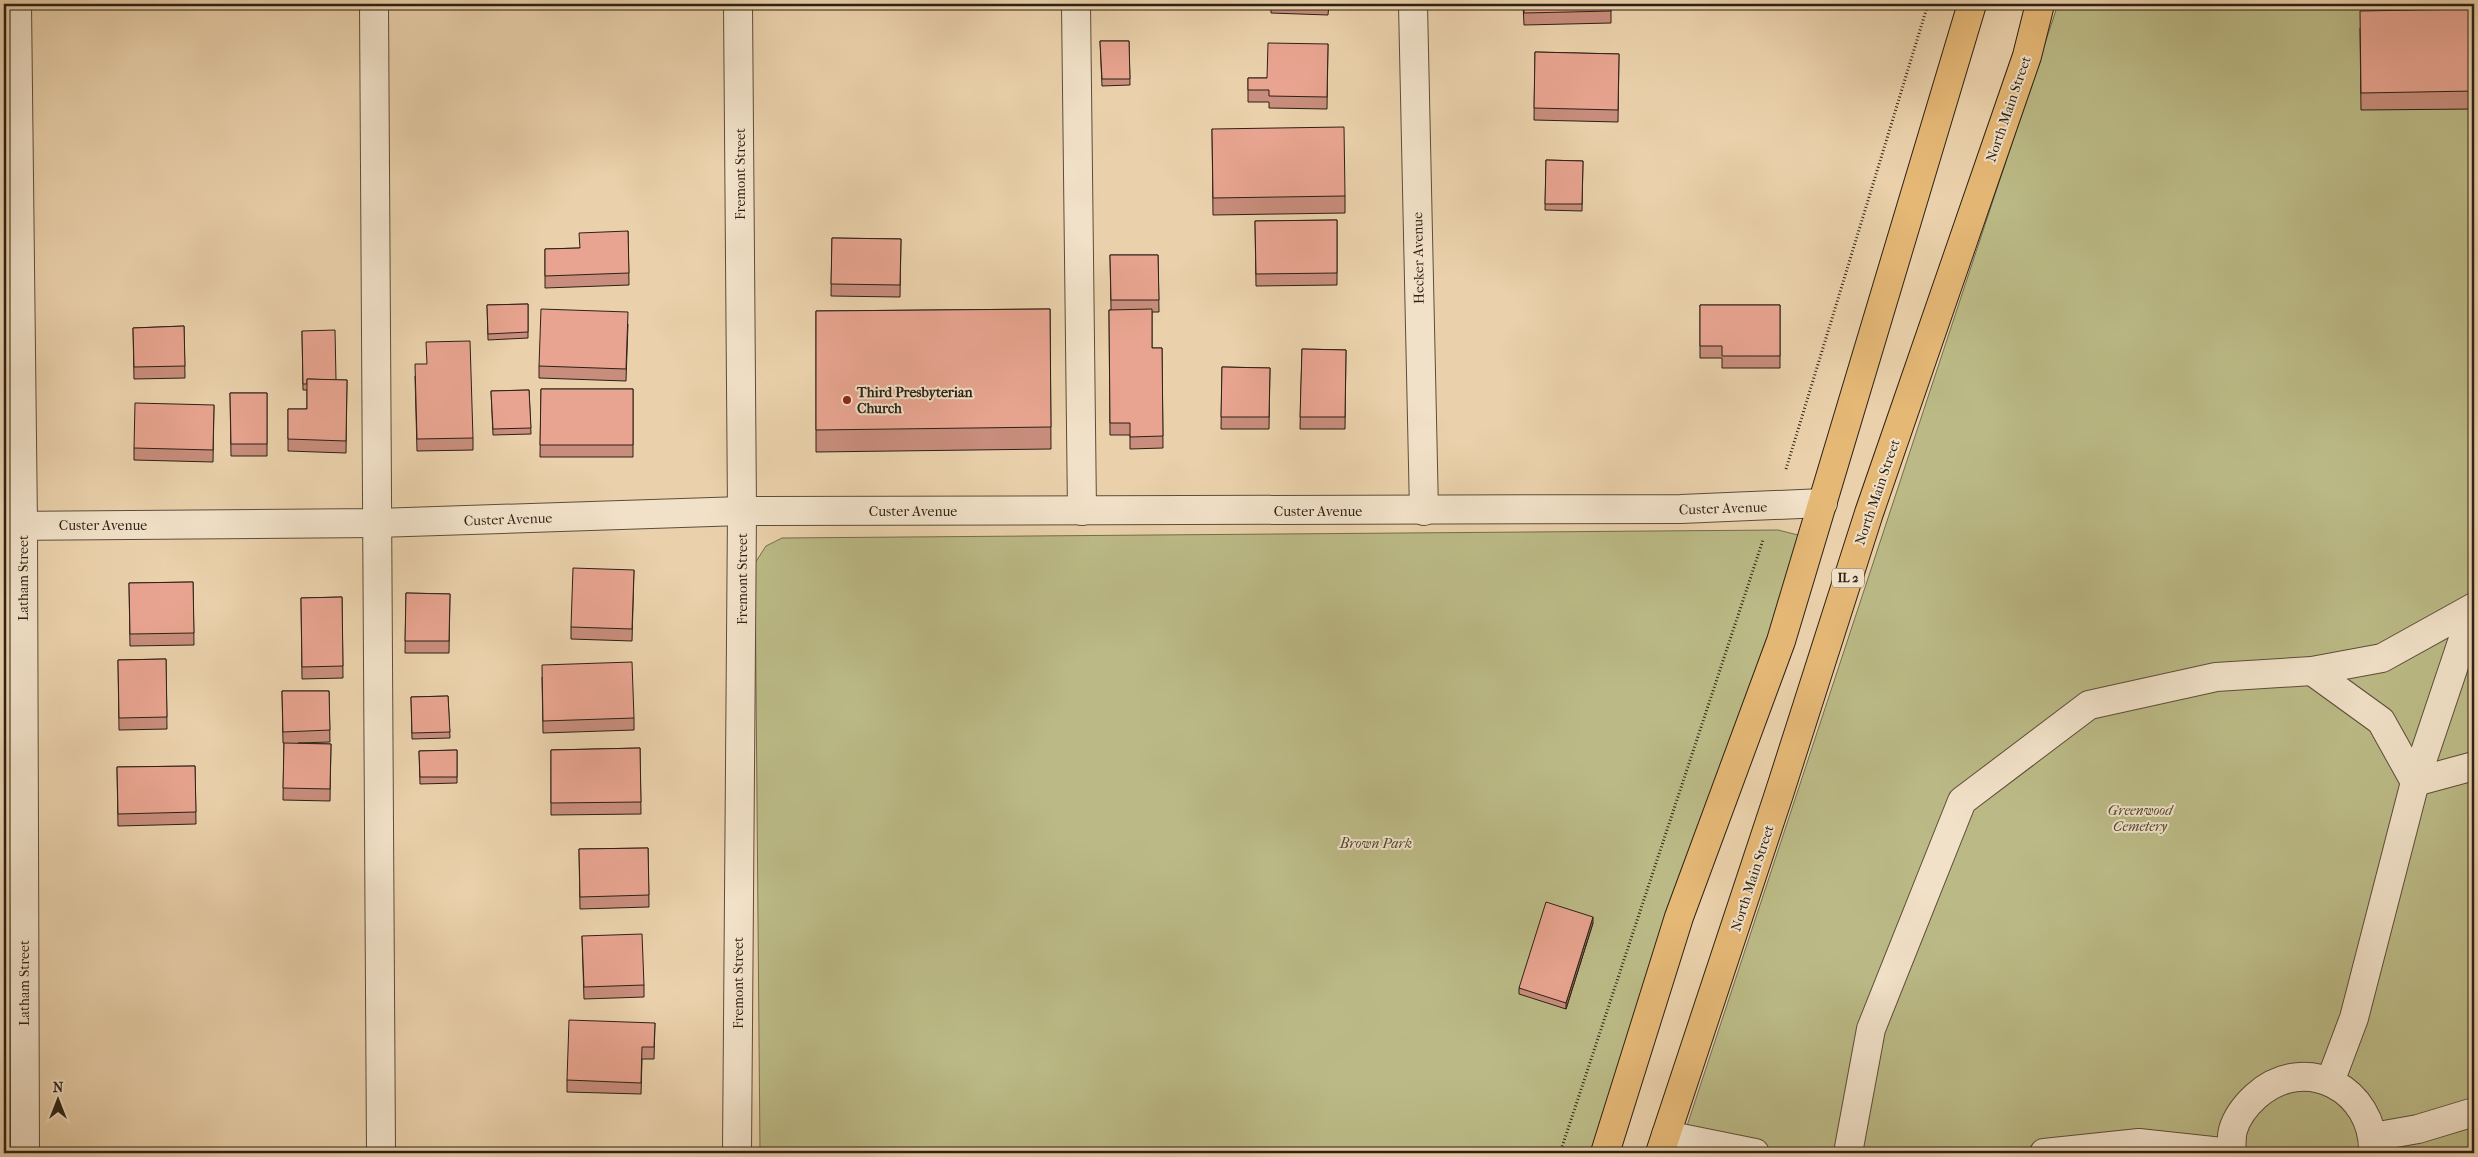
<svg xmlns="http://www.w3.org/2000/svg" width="2478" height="1157" font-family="'IM FELL French Canon',serif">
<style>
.green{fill:#bbba86;stroke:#746e4e}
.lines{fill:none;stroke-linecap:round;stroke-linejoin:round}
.minor-casing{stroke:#5c4d3a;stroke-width:30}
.major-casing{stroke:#2d2115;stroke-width:30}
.path{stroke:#2d2115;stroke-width:3;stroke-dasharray:1 2.5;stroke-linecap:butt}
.minor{stroke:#f1e1c8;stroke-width:28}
.major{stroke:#e5b876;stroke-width:28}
.wall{fill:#c88d7c;stroke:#2d2115}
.shaded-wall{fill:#a27365;stroke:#2d2115}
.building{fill:#e8a490;stroke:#2d2115}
.poi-dot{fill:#8f2418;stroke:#f1e1c8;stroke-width:2}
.labels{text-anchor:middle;stroke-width:4;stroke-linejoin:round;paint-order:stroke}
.shield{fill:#f1e1c8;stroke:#685b4b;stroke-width:1}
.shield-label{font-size:12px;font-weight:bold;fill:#2d2115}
.street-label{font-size:14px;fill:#2d2115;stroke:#f1e1c8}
.poi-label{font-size:14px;font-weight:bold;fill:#2d2115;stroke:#f1e1c8;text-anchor:start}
.park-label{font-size:14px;font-style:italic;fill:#504731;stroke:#f1e1c8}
</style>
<rect width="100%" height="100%" fill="#ead1ab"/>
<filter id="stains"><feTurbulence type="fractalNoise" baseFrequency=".004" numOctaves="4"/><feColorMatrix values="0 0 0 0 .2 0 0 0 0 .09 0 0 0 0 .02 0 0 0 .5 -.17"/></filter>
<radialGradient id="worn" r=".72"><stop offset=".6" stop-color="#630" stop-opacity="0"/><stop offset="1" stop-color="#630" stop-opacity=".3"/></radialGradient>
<!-- green -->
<g class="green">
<polygon points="2058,4 2474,4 2474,1153 1678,1153"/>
<polygon points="1778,530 1798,535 1802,553 1599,1153 760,1153 755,563 766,546 782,538"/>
</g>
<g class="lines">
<!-- minor casing -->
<g class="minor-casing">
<g id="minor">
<polyline points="17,4 23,526 25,1153"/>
<polyline points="374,4 381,1153"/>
<polyline points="1076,4 1082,511"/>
<polyline points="1413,4 1424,511"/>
<polyline points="4,526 377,523 742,511 1681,509 1823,503"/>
<polyline points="2312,671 2381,721 2415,782 2474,766"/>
<polyline points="2330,1082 2354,1018 2415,782 2463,639 2474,622"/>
<polyline points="1666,1135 1755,1153"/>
<polyline points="2373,1137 2418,1129 2474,1112"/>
<polyline points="737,1153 742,511 738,4"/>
<polyline points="1848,1153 1871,1029 1962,801 2089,705 2216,677 2312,671 2382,658 2474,607"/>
<polyline points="2044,1153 2139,1143 2231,1153"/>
<path d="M2231,1153C2232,1146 2231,1137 2233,1130C2237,1116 2245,1106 2256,1096C2305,1052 2375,1089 2373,1153"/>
</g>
</g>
<!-- major casing -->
<g class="major-casing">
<g id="major">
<polyline points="1605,1153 1679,917 1781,641 1972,4"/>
<polyline points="1660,1153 1779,794 1869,513 2027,56 2040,4"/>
</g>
</g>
<!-- path -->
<g class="path">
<polyline points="1786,469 1928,4"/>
<polyline points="1560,1153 1763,540"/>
</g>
<!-- minor -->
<use href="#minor" class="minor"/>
<!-- major -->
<use href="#major" class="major"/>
</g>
<!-- wall -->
<g class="wall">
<polygon points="1271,4 1329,4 1328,15 1271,13"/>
<polygon points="1523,4 1611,4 1611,23 1524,25"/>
<polygon points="2474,9 2474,109 2361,110 2360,28"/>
<polygon points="1100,41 1129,41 1130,85 1102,86"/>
<polygon points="1328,44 1327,109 1269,108 1269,102 1248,102 1248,78 1267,78"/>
<polygon points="1535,52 1619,54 1618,122 1534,120"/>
<polygon points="1212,129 1345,196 1345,213 1213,215"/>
<polygon points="1546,160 1583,161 1582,211 1545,210"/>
<polygon points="1337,220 1337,285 1256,286 1255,221"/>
<polygon points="628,231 629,285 545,288 545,249 579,248"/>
<polygon points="832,238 901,239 900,297 831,296"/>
<polygon points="1110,255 1158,255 1159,312 1152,312 1152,348 1162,348 1163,448 1130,449 1130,435 1110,435 1109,310 1111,310"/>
<polygon points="528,304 528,338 488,340 487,305"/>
<polygon points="1700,305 1780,305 1780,368 1722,368 1722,358 1700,358"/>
<polygon points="1050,309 1051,449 816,452 816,311"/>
<polygon points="628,324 626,381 539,378 539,366"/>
<polygon points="184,326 185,378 134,379 133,328"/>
<polygon points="302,331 336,380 347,380 346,453 288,451 288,409 307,409 307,390 303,390"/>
<polygon points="1302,349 1346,350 1345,429 1300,429"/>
<polygon points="1222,367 1270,368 1269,429 1221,429"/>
<polygon points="415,376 473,438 473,450 417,451"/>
<polygon points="541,389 633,389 633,457 540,457"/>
<polygon points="529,390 531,434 493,435 491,391"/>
<polygon points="230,393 267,393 267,456 231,456"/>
<polygon points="214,405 213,462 134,460 134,448"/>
<polygon points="634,570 632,641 571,639 571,627"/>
<polygon points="193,582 194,645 130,646 129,583"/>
<polygon points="406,593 450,594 449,653 405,653"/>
<polygon points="342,597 343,678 302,679 301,598"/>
<polygon points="166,659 167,729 119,730 118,660"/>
<polygon points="542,677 634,718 634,730 543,733"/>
<polygon points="282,691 329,691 330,742 298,743 331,744 330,801 283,800 284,743 283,743"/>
<polygon points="448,696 450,738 412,739 411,697"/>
<polygon points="640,748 641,814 551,815 551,750"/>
<polygon points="457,750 457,783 420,784 419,751"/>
<polygon points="195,766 196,824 118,826 117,767"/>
<polygon points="648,848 649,907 580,909 579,849"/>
<polygon points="1593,923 1566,1009 1519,994 1519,988"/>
<polygon points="582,936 644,985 644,997 584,999"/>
<polygon points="655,1023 654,1059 642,1059 641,1094 567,1092 567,1080"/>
</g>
<!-- shaded-wall -->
<polygon class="shaded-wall" points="1593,917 1593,923 1566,1009 1566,1003"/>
<!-- building -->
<g class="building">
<polygon points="1524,4 1611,4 1611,11 1524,13"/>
<polygon points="2474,9 2474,91 2361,93 2360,11"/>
<polygon points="1100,41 1129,41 1130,79 1102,79"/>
<polygon points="1268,43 1328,44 1327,97 1269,96 1269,90 1248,90 1248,78 1267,78"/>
<polygon points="1535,52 1619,54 1618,110 1534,108"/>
<polygon points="1344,127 1345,196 1213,198 1212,129"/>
<polygon points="1546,160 1583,161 1582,204 1545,204"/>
<polygon points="1337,220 1337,273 1256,274 1255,221"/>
<polygon points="628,231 629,273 545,276 545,249 580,248 579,233"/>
<polygon points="832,238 901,239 900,285 831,284"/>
<polygon points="1110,255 1158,255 1159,300 1111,300"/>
<polygon points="528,304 528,332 488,334 487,305"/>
<polygon points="1700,305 1780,305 1780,356 1722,356 1722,346 1700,346"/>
<polygon points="541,309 628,312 626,369 539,366"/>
<polygon points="1050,309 1051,427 816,430 816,311"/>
<polygon points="1152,309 1152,348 1162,348 1163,436 1130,437 1130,423 1110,423 1109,310"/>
<polygon points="184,326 185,366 134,367 133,328"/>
<polygon points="335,330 336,380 307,379 307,384 303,384 302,331"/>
<polygon points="470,341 473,438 417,439 415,364 427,364 426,342"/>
<polygon points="1302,349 1346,350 1345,417 1300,417"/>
<polygon points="1222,367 1270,368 1269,417 1221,417"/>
<polygon points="307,379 347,380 346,441 288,439 288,409 307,409"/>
<polygon points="541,389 633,389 633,445 540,445"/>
<polygon points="529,390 531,428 493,429 491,391"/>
<polygon points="230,393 267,393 267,444 231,444"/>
<polygon points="135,403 214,405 213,450 134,448"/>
<polygon points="573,568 634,570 632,629 571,627"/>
<polygon points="193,582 194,633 130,634 129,583"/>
<polygon points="406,593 450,594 449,641 405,641"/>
<polygon points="342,597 343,666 302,667 301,598"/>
<polygon points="166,659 167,717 119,718 118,660"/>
<polygon points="632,662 634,718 543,721 542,665"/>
<polygon points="282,691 329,691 330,730 283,732"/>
<polygon points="448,696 450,732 412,733 411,697"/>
<polygon points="284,743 331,744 330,789 283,788"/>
<polygon points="640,748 641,802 551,803 551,750"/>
<polygon points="457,750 457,777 420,777 419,751"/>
<polygon points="195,766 196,812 118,814 117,767"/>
<polygon points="648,848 649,895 580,897 579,849"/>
<polygon points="1546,902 1593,917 1566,1003 1519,988"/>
<polygon points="642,934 644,985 584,987 582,936"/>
<polygon points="569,1020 655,1023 654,1047 642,1047 641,1083 567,1080"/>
</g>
<!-- markers -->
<circle class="poi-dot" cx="847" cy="400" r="5"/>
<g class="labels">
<!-- shield labels -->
<rect class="shield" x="1832" y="568.5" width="32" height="19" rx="4"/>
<g class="shield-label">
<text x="1848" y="582">IL 2</text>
</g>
<!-- street labels -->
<g class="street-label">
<text transform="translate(2008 109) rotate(-71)" y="5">North Main Street</text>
<text transform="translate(740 174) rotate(-90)" y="5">Fremont Street</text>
<text transform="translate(1418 258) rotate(-91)" y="5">Hecker Avenue</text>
<text transform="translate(1877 492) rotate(-71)" y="5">North Main Street</text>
<text transform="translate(1723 508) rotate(-2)" y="5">Custer Avenue</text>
<text x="913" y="516">Custer Avenue</text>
<text x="1318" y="516">Custer Avenue</text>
<text transform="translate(508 519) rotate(-2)" y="5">Custer Avenue</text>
<text x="103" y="530">Custer Avenue</text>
<text transform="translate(23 578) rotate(-90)" y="5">Latham Street</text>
<text transform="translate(742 579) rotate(-90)" y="5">Fremont Street</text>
<text transform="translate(1752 878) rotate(-72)" y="5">North Main Street</text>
<text transform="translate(24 983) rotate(-90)" y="5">Latham Street</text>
<text transform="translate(738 983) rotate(-90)" y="5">Fremont Street</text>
</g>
<!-- poi labels -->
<g class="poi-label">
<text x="857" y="397">Third Presbyterian<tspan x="857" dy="16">Church</tspan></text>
</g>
<!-- park labels -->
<g class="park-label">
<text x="2140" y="815">Greenwood<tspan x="2140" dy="16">Cemetery</tspan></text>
<text x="1376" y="848">Brown Park</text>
</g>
</g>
<!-- margin -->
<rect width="2478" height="1157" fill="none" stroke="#ead1ab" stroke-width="20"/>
<rect x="5" y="5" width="2468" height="1147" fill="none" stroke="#2d2115" stroke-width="2.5"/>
<rect x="10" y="10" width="2458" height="1137" fill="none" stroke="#2d2115"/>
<!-- north arrow -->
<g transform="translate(58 1100)" stroke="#f1e1c8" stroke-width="4" paint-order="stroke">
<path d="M0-4L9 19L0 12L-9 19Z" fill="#2d2115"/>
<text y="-8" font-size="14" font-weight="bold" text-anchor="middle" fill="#2d2115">N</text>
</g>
<rect width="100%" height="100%" filter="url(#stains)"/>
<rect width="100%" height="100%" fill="url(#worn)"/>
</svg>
